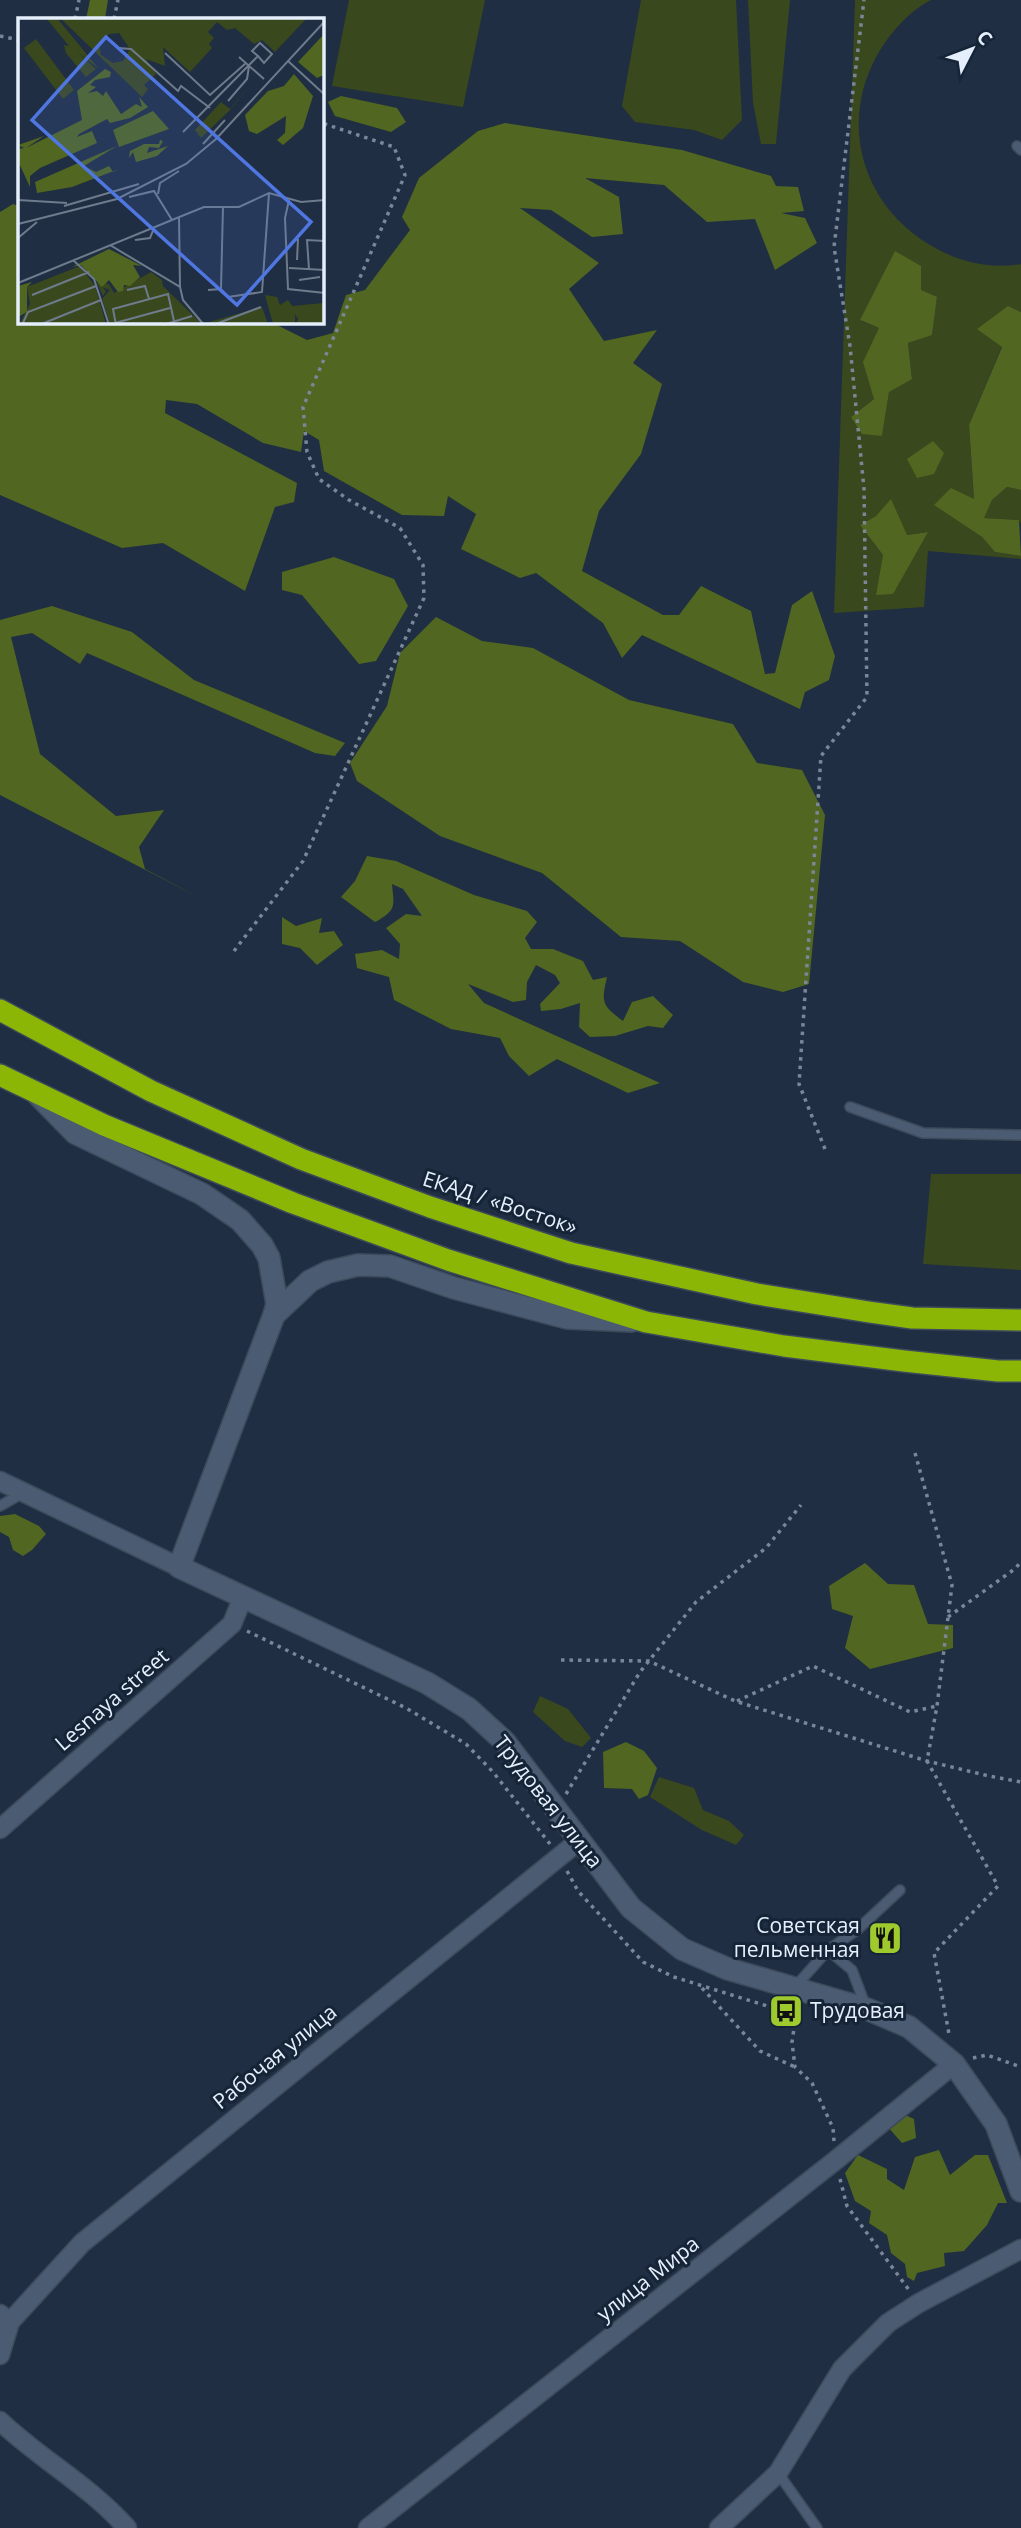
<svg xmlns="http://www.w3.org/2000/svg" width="1021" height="2528" font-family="'Open Sans',sans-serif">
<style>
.green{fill:#3a481d;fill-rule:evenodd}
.forest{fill:#516620}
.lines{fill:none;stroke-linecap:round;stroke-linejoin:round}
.lane-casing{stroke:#3d4a5b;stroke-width:12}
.street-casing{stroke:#3d4a5b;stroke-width:21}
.secondary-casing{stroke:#3d4a5b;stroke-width:24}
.highway-casing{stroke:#3d4a5b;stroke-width:24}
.path{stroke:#7a8798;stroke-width:3.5;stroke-dasharray:3.5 5;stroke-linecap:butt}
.lane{stroke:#4b5b72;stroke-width:9}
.street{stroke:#4b5b72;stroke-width:18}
.secondary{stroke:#4b5b72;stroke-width:21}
.highway{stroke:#8cb605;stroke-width:21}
.labels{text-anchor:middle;stroke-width:6;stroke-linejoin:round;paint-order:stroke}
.street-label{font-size:21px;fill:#e5effc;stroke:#152437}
.poi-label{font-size:21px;fill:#e5effc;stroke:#152437;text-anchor:end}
.inset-road{fill:none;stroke:#6e7b8c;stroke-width:2}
.view{fill:#4f76e1;fill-opacity:0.15;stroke:#4f76e1;stroke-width:3.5}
.inset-edge{fill:none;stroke:#e5effc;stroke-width:3.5}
</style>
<rect width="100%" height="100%" fill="#1f2e42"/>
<!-- green -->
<g class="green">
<polygon points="349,0 485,0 463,107 332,86"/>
<polygon points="641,0 736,0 742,120 722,140 694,130 635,122 622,106"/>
<polygon points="748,0 790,0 776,144 761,144 753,103"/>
<path d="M855,0H931C909,11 891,32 879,52C836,125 864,212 939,250C964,263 993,269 1021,264V312L1008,306L1002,346L969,425L974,500L935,505L982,537L995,552L1021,556V559L928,551L924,607L834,613ZM937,297L932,334L908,343L912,378L889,391L882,436L851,417L874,399L879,328L861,321ZM876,516L907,535L927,532L877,594L883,555L860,525Z"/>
<polygon points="1007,487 1021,490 1021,524 1019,520 983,518 992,500"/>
<polygon points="931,1174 1021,1174 1021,1270 923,1264"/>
<polygon points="540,1696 568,1709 591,1738 582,1747 565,1741 533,1712"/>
<polygon points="659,1777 694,1788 703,1810 729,1821 744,1835 736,1845 702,1830 650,1797"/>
</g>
<!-- forest -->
<g class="forest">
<polygon points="90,0 108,0 105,19 86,19"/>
<polygon points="341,96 397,108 406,122 391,132 335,116 328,102"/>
<polygon points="505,123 682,150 771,176 776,186 798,187 804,211 781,213 805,218 817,243 775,270 755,219 707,222 664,185 585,178 619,197 623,234 592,237 551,210 520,208 599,263 569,289 604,341 657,330 633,363 662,384 641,454 599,511 582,571 663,615 679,615 701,586 751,611 765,674 775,673 792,605 812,591 835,656 829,680 805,692 800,709 642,635 622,658 603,623 536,573 520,578 461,549 476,514 448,496 444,516 402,515 324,471 319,440 304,431 301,452 263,443 197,404 166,400 165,413 297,483 294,502 275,507 245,591 163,543 122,548 0,495 0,212 13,204 19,206 19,322 271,322 307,340 333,333 346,295 365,290 410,230 402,217 419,178 478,131"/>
<polygon points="895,251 921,266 921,290 937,297 932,335 908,343 912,379 889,392 882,436 862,434 851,417 874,399 863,362 879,328 860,320"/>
<polygon points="1008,306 1021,312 1021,490 1007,487 992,500 984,518 1019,520 1021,556 995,552 982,537 934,505 951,488 974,499 969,425 1002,347 977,329"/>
<polygon points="933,441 944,453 934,474 917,478 907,459"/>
<polygon points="891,499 907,535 928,532 893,594 876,595 883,555 860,525 876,516"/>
<polygon points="334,557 394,579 408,606 376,661 359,664 302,595 282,590 282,572"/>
<polygon points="52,606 132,632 194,680 345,743 335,756 315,753 87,653 80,664 32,633 11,637 40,754 116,816 164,810 139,847 145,869 204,900 0,795 0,620"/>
<polygon points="436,617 482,641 533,648 629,700 733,724 757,763 802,770 825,815 809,984 783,992 743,982 680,941 621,937 542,873 440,836 357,781 350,763 387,706 400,653"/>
<path d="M367,856L396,861L474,895L527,911L537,922L525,938L531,949H553L583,961L593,980L607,977C601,1003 602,1005 623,1021L632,1002L653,996L673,1015L663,1028L648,1026L615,1036L590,1037L579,1027L580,1003L561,1009L541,1011L540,1004L560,983L555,975L536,965L527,982L526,1000L513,1002L468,984L484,1003L660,1083L628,1093L557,1059L529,1076L509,1056L500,1038L451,1029L394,1000L389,977L357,968L355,954L382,950L399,959L400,944L386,928L406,914L422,916L403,889L392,884C394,906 397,910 375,922L341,897L355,881Z"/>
<polygon points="282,917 296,926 322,918 319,933 334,931 343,945 317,965 300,948 282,944"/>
<polygon points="15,1514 39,1526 46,1534 32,1550 23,1556 13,1550 9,1537 0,1532 0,1516"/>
<polygon points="865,1563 888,1584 914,1585 928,1624 953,1625 953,1648 870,1669 845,1648 853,1616 832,1609 829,1586"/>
<polygon points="626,1742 644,1751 657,1768 648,1795 639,1799 632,1789 604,1788 603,1752"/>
<polygon points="903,2114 914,2119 916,2138 902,2143 887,2126"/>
<polygon points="939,2150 950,2175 975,2155 988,2155 1007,2203 998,2203 987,2225 964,2251 944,2253 945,2266 917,2273 914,2281 907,2277 905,2264 891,2253 887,2235 869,2223 871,2211 855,2201 845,2173 858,2155 887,2169 887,2179 904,2190 915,2157"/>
</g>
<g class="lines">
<!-- lane casing -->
<g class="lane-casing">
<g id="lane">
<polyline points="1017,146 1021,150"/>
<polyline points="850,1107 923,1133 1021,1135"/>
<polyline points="0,1506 23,1493"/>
<polyline points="828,1950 857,1930 900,1890"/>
<polyline points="794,1988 828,1950 852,1970 866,2007"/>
<polyline points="778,2473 817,2528"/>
</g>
</g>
<!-- street casing -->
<g class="street-casing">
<g id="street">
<polyline points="0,1481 179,1567"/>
<polyline points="0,1829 232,1624 243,1597"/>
<polyline points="0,2314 10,2322 0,2355"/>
<polyline points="10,2322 82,2243 580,1840"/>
<path d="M0,2421C40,2459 90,2486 127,2528"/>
<polyline points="368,2528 836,2160 954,2064"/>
<polyline points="719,2528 778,2473 842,2369 888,2323 919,2303 1021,2249"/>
</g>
</g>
<!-- secondary casing -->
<g class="secondary-casing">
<g id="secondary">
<polyline points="38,1095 75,1133 202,1194 240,1220 262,1245 269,1258 277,1304 274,1315 179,1567 427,1683 469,1709 505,1742 631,1908 682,1949 728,1969 867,2009 909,2027 954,2064 996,2124 1021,2191"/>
<polyline points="274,1315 310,1281 328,1272 358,1265 390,1266 454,1288 567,1318 632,1321"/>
</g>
</g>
<!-- highway casing -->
<g class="highway-casing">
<g id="highway">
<polyline points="0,1010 151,1091 301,1159 430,1207 571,1253 757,1294 869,1312 912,1318 1021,1320"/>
<polyline points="0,1075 104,1125 293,1203 448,1260 646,1322 784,1346 904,1361 998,1371 1021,1371"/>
</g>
</g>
<!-- path -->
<g class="path">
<polyline points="75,19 79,0"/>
<polyline points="114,19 118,0"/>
<polyline points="0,36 19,40"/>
<polyline points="234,951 303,861 424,598 423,565 400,528 349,500 319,479 307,452 303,407 405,175 394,147 322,123"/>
<polyline points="825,1149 799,1084 821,756 867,697 864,489 850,346 834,247 864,0"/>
<polyline points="915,1453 952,1585 937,1706 927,1761 998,1886 934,1953 949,2034"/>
<polyline points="948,1617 1016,1568 1021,1561"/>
<polyline points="247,1631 406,1708 466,1744 493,1772 550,1844"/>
<polyline points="561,1660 649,1661 735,1701 927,1761 989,1776 1021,1782"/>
<polyline points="737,1701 813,1666 910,1712 937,1706"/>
<polyline points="566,1794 640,1672 696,1602 766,1548 801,1505"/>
<polyline points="567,1871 578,1891 643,1962 674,1977 796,2015 792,2042 795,2067 812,2083 833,2128 834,2141"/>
<polyline points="702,1988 760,2051 795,2067"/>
<polyline points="973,2058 987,2055 1021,2067"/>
<polyline points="840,2179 847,2206 909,2290"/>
</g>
<!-- lane -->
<use href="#lane" class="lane"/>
<!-- street -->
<use href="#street" class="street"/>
<!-- secondary -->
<use href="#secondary" class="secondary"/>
<!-- highway -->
<use href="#highway" class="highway"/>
</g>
<!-- icons -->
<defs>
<g id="restaurant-square" transform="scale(1.75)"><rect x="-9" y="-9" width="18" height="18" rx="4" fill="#9fca2d" stroke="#152437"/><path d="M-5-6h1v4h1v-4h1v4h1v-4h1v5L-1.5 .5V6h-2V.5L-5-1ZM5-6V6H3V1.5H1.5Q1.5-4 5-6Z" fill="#111"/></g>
<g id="bus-square" transform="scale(1.75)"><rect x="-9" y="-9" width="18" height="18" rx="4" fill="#9fca2d" stroke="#152437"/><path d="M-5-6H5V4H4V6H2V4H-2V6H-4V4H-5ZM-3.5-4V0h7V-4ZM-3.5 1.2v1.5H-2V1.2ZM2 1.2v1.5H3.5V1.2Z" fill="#111"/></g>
</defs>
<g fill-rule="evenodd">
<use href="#restaurant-square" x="885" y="1938"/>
<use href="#bus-square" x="786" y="2011"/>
</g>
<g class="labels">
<!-- street labels -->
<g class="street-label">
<text transform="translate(500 1203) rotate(18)" y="7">ЕКАД / «Восток»</text>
<text transform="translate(112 1700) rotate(-41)" y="7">Lesnaya street</text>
<text transform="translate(548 1802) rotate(52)" y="7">Трудовая улица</text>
<text transform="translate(275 2057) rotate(-39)" y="7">Рабочая улица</text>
<text transform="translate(648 2279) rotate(-38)" y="7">улица Мира</text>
</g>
<!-- poi labels -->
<g class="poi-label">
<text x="860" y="1933">Советская<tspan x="860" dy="24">пельменная</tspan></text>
<text x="810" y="2018" text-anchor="start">Трудовая</text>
</g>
</g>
<!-- overview -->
<g transform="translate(18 18)">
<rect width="306" height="306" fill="#1f2e42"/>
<path d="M28,0H39L81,51L59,34L78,51L68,59L48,35L46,27L51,28ZM42,0H289L257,34L244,22L236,26L217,10L209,12L199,4L190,14L196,20L191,26L194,30L172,54L145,29L147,48L128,41L138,56L126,67L130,71L124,79ZM101,15L112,31L105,43L95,45L83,37L81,27L91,16ZM18,21L56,72L45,81L6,30ZM237,62L211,93L183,120L177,112L203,84L212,91ZM62,248L77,268L88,306L1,307L12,286L9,269ZM133,254L144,262L145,268L182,304L92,306L84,281L92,272L84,269L88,273L85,278L79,265L91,266L96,275ZM247,277L259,279L262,287L270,282L274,288L305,285L306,306H278L280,301L277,296V306H255ZM244,289L250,306L192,307L191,304Z" fill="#3a481d" fill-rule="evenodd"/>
<path d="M306,16V57L299,60L280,44ZM87,51L93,54L92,59L77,62L72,67L78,69L70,75L79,73L85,78L88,73L103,96L118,86L124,89L121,79L130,89L112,100L92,105L89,101L61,116L59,119L74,113L79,125L22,150L12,158V169L0,143V131L6,130L0,127L26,118L8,130L64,102L59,73ZM276,56L295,78L285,110L265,127L259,122L267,115L268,98L239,116L231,113L227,97L250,73L266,68ZM135,93L151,111L101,129L95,112ZM142,122L145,123L141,130L131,129L129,135L150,128L139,138L118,144L115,134L111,140L112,133L126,126H141ZM99,128L66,148L78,154L91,148L95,154L101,151L54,169L19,175L17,164ZM91,231L124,248L115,247L122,259L112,268L106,267L105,273L100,274L91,262L84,269L63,247L54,249ZM14,264L9,269V294L0,299V268Z" fill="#516620"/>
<path class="inset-road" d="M100,30L113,31L160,73L163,68L192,90M147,35L192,77L228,45M221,39L246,61M270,43L307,77M210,83L229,61L231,48M165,114L240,38L234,33L242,25L254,36L246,45L240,38M185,126L207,102M140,176L142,165L161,153M111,179L136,173L154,202L186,189H221L251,175L283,184L307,182M0,182L49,185M271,182L267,200L270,271L307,275M46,188L121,166M161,199L162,269M0,206L99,181L168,146L198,121L307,3M0,220L19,204M117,222L132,220L136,210M92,227L162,269L165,282L186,307M279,242L280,221M56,243L76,261L91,307M271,250L307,252M291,251L289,222L307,223M281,262L302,259M0,265L154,202M203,271L205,189M109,272L127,268L131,281M190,272L203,271L210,279L244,274L251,175M14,277L71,254M97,305L152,290M4,307L10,294L78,268M21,307L83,282M98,307L95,291L150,276L156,303M145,307L174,298M195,307L243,289"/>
<path class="view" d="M88,19L293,204L219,287L14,102Z"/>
<rect width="306" height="306" class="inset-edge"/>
</g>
<!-- north arrow -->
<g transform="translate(972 49) rotate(48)" stroke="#152437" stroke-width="5" paint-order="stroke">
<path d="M0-5L12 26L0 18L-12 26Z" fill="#e5effc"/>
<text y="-10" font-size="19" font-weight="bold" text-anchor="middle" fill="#e5effc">С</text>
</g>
</svg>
